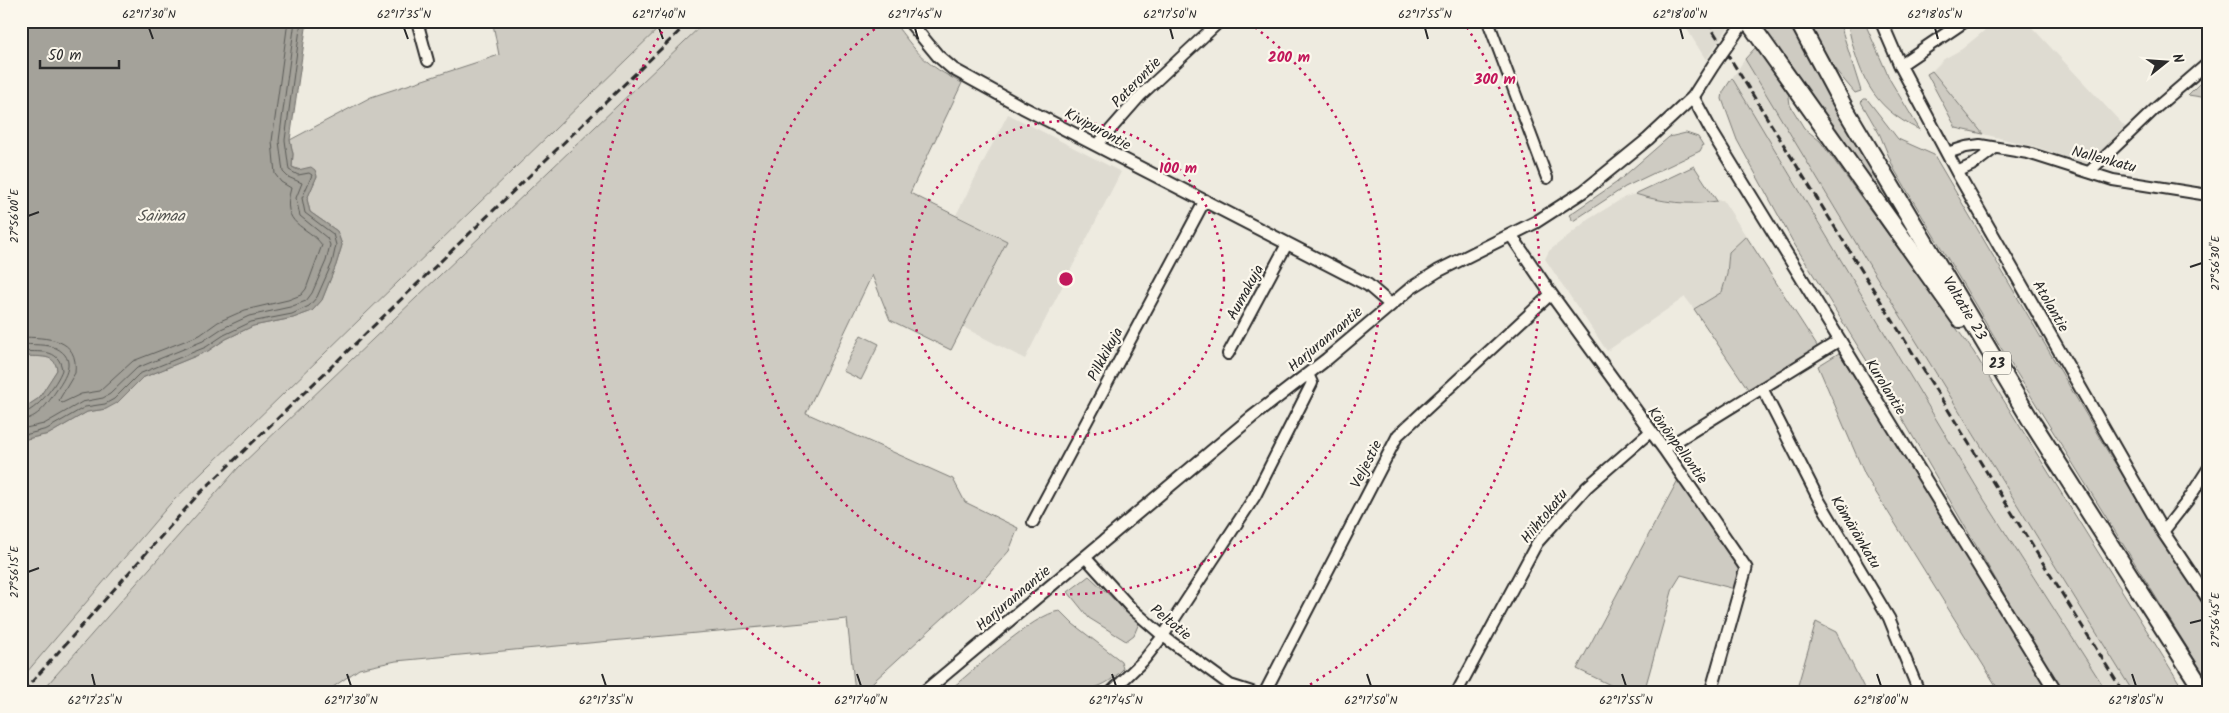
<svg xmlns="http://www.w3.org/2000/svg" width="2229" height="713" font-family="Kalam,sans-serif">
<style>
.built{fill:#dedbd1}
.green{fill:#cecbc2;stroke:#7c7b76}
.water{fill:#a4a29a;stroke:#74726e}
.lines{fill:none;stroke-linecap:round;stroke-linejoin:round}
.shore{stroke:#5b5b57;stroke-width:1}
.minor-casing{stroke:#2b2b2b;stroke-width:14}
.tertiary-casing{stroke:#2b2b2b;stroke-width:15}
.trunk-casing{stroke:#2b2b2b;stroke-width:20}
.minor{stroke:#fbf7ec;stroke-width:10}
.tertiary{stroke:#fbf7ec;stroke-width:11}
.trunk{stroke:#fbf7ec;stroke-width:16}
.rail{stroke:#2b2b2b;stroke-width:3;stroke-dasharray:8 4;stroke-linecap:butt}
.tertiary-bridge-casing{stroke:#2b2b2b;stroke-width:15;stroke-linecap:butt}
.tertiary-bridge{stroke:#fbf7ec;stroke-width:11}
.ticks{fill:none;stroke:#2b2b2b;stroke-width:2}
.ring{fill:none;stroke:#c2185b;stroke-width:2.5;stroke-dasharray:2.5 5}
.labels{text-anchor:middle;stroke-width:4.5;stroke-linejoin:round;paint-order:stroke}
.shield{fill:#fbf7ec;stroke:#696865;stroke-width:1}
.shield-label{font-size:14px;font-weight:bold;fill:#2b2b2b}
.street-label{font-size:15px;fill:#2b2b2b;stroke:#fbf7ec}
.water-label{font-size:16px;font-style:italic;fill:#555552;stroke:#fbf7ec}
.centre{fill:#c2185b;stroke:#fbf7ec;stroke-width:2.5}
.ring-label{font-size:15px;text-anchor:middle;font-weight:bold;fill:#c2185b;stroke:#fbf7ec;stroke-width:4.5;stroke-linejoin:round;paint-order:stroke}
.neatline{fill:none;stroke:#2b2b2b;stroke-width:2}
.ticks-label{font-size:12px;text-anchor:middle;fill:#2b2b2b}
</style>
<rect width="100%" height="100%" fill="#eeebe0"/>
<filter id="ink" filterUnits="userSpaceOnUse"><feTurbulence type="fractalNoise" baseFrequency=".02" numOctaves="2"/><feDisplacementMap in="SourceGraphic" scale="10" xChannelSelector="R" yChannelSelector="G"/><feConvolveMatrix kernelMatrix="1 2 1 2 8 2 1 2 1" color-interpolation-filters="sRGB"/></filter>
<g filter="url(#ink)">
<!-- built -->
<g class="built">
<polygon points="666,21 706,21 238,468 41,692 21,692 21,679 170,504"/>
<polygon points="1682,21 1727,21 1730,25 1706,60"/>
<polygon points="1996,21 2026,21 2127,129 2086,164 2036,147 1983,134 1932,71 1944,59 1962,49"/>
<polygon points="1745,59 1871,268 2133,692 2107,692 1985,501 1732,78"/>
<polygon points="1008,114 1121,172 1025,359 963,327 1007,241 956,215"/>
<polygon points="1635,194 1661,201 1691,204 1723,200 1746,236 1729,252 1727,274 1722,292 1694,309 1685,297 1607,351 1545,259 1549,251 1589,219 1625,197"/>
</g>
<!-- green -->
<g class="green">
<polygon points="494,21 666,21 170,504 21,679 21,440 49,434 87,412 106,409 142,378 208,351 226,339 253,326 293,318 312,311 322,300 336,265 342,245 337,231 310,212 307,199 317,176 292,167 293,154 290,140 371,97 499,55 493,24"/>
<path d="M706,21H893C918,54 924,64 962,83L910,193L1007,241L951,350L890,320L872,275L806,413L953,479L965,502L1018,528L1009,551L979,585L862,692H855L847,619L396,661L359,669L326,692H41L238,468Z"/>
<polygon points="1767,21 1787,21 1942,284 1761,27"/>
<polygon points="1807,21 1839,21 1861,91 1855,93 1834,68"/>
<path d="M1847,21H1864L1890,80L1920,130C1870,107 1858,72 1847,21Z"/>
<polygon points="1755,48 1760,50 1788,89 1790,105 1804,128 1820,141 1973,351 2185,692 2133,692 1871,268 1745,59"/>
<polygon points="1932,71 1983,134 1956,128 1927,74"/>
<polygon points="2208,75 2208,98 2188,95"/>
<polygon points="1732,78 1985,501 2107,692 2061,692 1898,411 1793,242 1737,140 1722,99 1723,92"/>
<polygon points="1864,99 1867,99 1898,139 1934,155 2108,452 2208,611 2208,681 2003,351 1894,169 1880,135 1861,102"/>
<polygon points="1686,133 1698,137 1703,145 1700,151 1625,187 1573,221 1569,215 1616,183 1669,137"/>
<path d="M1694,166L1717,201C1690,206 1661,202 1635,194Z"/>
<polygon points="1746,236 1819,349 1748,389 1694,309 1722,292 1727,274 1729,252"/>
<polygon points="861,335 879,344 861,380 843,371"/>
<polygon points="1839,353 2055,692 2000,692 1865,475 1818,366"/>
<path d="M21,355C35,359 55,351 57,370L39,398L21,410Z"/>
<polygon points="1679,478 1740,568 1735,589 1681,575 1673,588 1644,692 1625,692 1577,669"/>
<polygon points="1089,576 1139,623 1134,635 1126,641 1089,618 1068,592"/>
<path d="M1060,611L1073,624L1121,661L1123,669C1111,682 1100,687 1083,691L947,692C971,673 1034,613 1060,611Z"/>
<polygon points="1816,622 1836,632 1866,692 1796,692"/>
</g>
<!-- water -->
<path class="water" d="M21,21H307L290,140L293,154L292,167L298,170L311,167L315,170L317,176L307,199L310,212L337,231L342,245L336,265L322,300L312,311L293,318L253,326L226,339L208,351L142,378L117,403L106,409L87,412L49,434L22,440L21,410L39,398L57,370C55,351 35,359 21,355Z"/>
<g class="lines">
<!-- shore -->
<g class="shore">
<path d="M21,337C47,338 79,337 75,373L59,400L62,403L81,394L100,391L133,361L200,335L218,322L245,310L288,300L301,295L306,289L322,245C307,224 280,227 291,188L281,182L275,174L272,141L288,21"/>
<path d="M21,344C31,345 48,344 56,348C78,359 65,378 56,391C48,403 38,419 21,420"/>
<path d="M21,351C39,353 59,347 62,370C57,384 37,411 21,414"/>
<polyline points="21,429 44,424 82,402 103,398 110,394 137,368 203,341 221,329 249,316 290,307 306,301 312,293 326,261 330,245 327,238 300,216 296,198 302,183 288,177 283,172 279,141 295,21"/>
<polyline points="21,436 47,429 85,407 105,404 114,399 139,374 206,347 224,335 251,322 292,314 309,306 317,297 332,263 336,245 333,234 305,213 302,198 312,175 309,173 298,175 289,170 285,140 301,21"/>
</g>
<!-- minor casing -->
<g class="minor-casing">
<g id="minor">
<polyline points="417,21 428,61"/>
<polyline points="1488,21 1547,178"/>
<polyline points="1097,145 1141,95 1220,21"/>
<polyline points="1947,153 1966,147 1980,145 2028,153 2113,180 2208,195"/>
<polyline points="1957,172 1974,164 1995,148"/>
<polyline points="2089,172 2157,107 2208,63"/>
<polyline points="1228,354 1287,244"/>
<polyline points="1762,388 1819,500 1889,618 1919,692"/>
<polyline points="1664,449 1840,340"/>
<polyline points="1033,522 1205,200"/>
<polyline points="2163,532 2188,500 2208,469"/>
<polyline points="1085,557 1131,608 1163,636 1230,685 1252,692"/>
<polyline points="1111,692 1143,661 1163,636 1255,496 1312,383 1308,374"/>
<polyline points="1265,692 1398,435 1551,294"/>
<polyline points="1457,692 1537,543 1587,487 1650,432"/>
</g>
</g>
<!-- tertiary casing -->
<g class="tertiary-casing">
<g id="tertiary">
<polyline points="909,21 938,56 953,69 1022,107 1368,285 1390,304"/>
<polyline points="1881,21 1900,65 1957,172 2163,532 2208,599"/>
<polyline points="1900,65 1965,21"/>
<polyline points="1693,97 1713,134 2056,692"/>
<polyline points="1511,235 1551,294 1664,449 1746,568 1711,692"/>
<polyline points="924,692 1252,417 1327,359 1411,288 1438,271 1536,222 1584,191 1648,139 1693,97 1714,64"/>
</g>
</g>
<!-- trunk casing -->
<g class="trunk-casing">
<g id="trunk">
<polyline points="1748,21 1960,319"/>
<polyline points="1798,21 1844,107 2033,424 2204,692"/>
</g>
</g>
<!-- minor -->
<use href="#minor" class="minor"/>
<!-- tertiary -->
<use href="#tertiary" class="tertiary"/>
<!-- trunk -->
<use href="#trunk" class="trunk"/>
<!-- rail -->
<g class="rail">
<polyline points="1707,21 2123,692"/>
<polyline points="23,692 196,497 690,21"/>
</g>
<!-- tertiary-bridge casing -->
<g class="tertiary-bridge-casing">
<polyline id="tertiary-bridge" points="1714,64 1740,27"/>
</g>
<!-- tertiary-bridge -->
<use href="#tertiary-bridge" class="tertiary-bridge"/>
</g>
</g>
<!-- ticks -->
<path class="ticks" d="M149,28L153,39M404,28L408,39M659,28L663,39M915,28L918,39M1170,28L1173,39M1425,28L1428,39M1680,28L1683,39M1935,28L1938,39M28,216L39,212M2190,267L2202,263M28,572L39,568M2190,623L2202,620M92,674L95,686M347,674L351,686M602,674L606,686M857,674L861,686M1112,674L1116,686M1367,674L1371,686M1622,674L1626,686M1877,674L1881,686M2132,674L2136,686"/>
<!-- distance rings -->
<g class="ring">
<circle cx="1066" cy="279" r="158"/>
<path d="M1249 23A315 315 0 1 1 883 23"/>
<path d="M833 691A473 473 0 0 1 669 21M1463 21A473 473 0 0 1 1299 691"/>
</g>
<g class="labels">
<!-- shield labels -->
<rect class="shield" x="1983" y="351.5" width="28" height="23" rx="4"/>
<g class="shield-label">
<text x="1997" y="368">23</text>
</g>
<!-- street labels -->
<g class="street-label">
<text transform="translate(1136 82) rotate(-46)" y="5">Paterontie</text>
<text transform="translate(1098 129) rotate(28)" y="5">Kivipurontie</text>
<text transform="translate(2104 159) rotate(15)" y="5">Nallenkatu</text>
<text transform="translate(1245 292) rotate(-61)" y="5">Aumakuja</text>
<text transform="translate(2051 306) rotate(60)" y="5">Atolantie</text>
<text transform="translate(1965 308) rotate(59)" y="5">Valtatie 23</text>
<text transform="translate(1325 339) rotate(-40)" y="5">Harjurannantie</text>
<text transform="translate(1105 354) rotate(-62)" y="5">Pilkkikuja</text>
<text transform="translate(1886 387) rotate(58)" y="5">Kurolantie</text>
<text transform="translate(1678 445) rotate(54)" y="5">Könönpellontie</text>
<text transform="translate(1366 464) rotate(-63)" y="5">Veljestie</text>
<text transform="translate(1544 516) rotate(-51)" y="5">Hiihtokatu</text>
<text transform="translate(1856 532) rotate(59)" y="5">Kämäränkatu</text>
<text transform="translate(1013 598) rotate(-40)" y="5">Harjurannantie</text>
<text transform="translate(1171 622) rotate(39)" y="5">Peltotie</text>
</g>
<!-- water labels -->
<g class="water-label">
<text x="161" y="221">Saimaa</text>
</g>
</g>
<circle cx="1066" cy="279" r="8" class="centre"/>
<g class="ring-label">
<text x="1289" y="62">200 m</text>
<text x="1495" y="84">300 m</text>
<text x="1178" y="173">100 m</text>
</g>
<!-- margin -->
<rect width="2229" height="713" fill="none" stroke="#fbf7ec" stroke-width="55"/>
<!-- north arrow -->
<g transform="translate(2166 62) rotate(73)" stroke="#fbf7ec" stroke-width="4" paint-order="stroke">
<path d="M0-4L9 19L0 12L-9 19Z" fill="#2b2b2b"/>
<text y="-8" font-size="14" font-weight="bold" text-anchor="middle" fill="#2b2b2b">N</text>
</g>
<!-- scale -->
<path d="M40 60v8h79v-8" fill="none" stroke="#2b2b2b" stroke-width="2.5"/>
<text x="48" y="60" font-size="15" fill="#2b2b2b" stroke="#fbf7ec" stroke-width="4" paint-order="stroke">50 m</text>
<rect x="28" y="28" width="2174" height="658" class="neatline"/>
<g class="ticks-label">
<text x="149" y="18">62°17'30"N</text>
<text x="404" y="18">62°17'35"N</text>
<text x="659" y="18">62°17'40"N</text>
<text x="915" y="18">62°17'45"N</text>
<text x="1170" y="18">62°17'50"N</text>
<text x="1425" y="18">62°17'55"N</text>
<text x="1680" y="18">62°18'00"N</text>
<text x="1935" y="18">62°18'05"N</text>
<text transform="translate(14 216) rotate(-90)" y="4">27°56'00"E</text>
<text transform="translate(2215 263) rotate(-90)" y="4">27°56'30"E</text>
<text transform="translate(14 572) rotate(-90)" y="4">27°56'15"E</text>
<text transform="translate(2215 620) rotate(-90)" y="4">27°56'45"E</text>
<text x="95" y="704">62°17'25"N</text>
<text x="351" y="704">62°17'30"N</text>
<text x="606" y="704">62°17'35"N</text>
<text x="861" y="704">62°17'40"N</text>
<text x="1116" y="704">62°17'45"N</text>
<text x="1371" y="704">62°17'50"N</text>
<text x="1626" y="704">62°17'55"N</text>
<text x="1881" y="704">62°18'00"N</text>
<text x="2136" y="704">62°18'05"N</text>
</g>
</svg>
